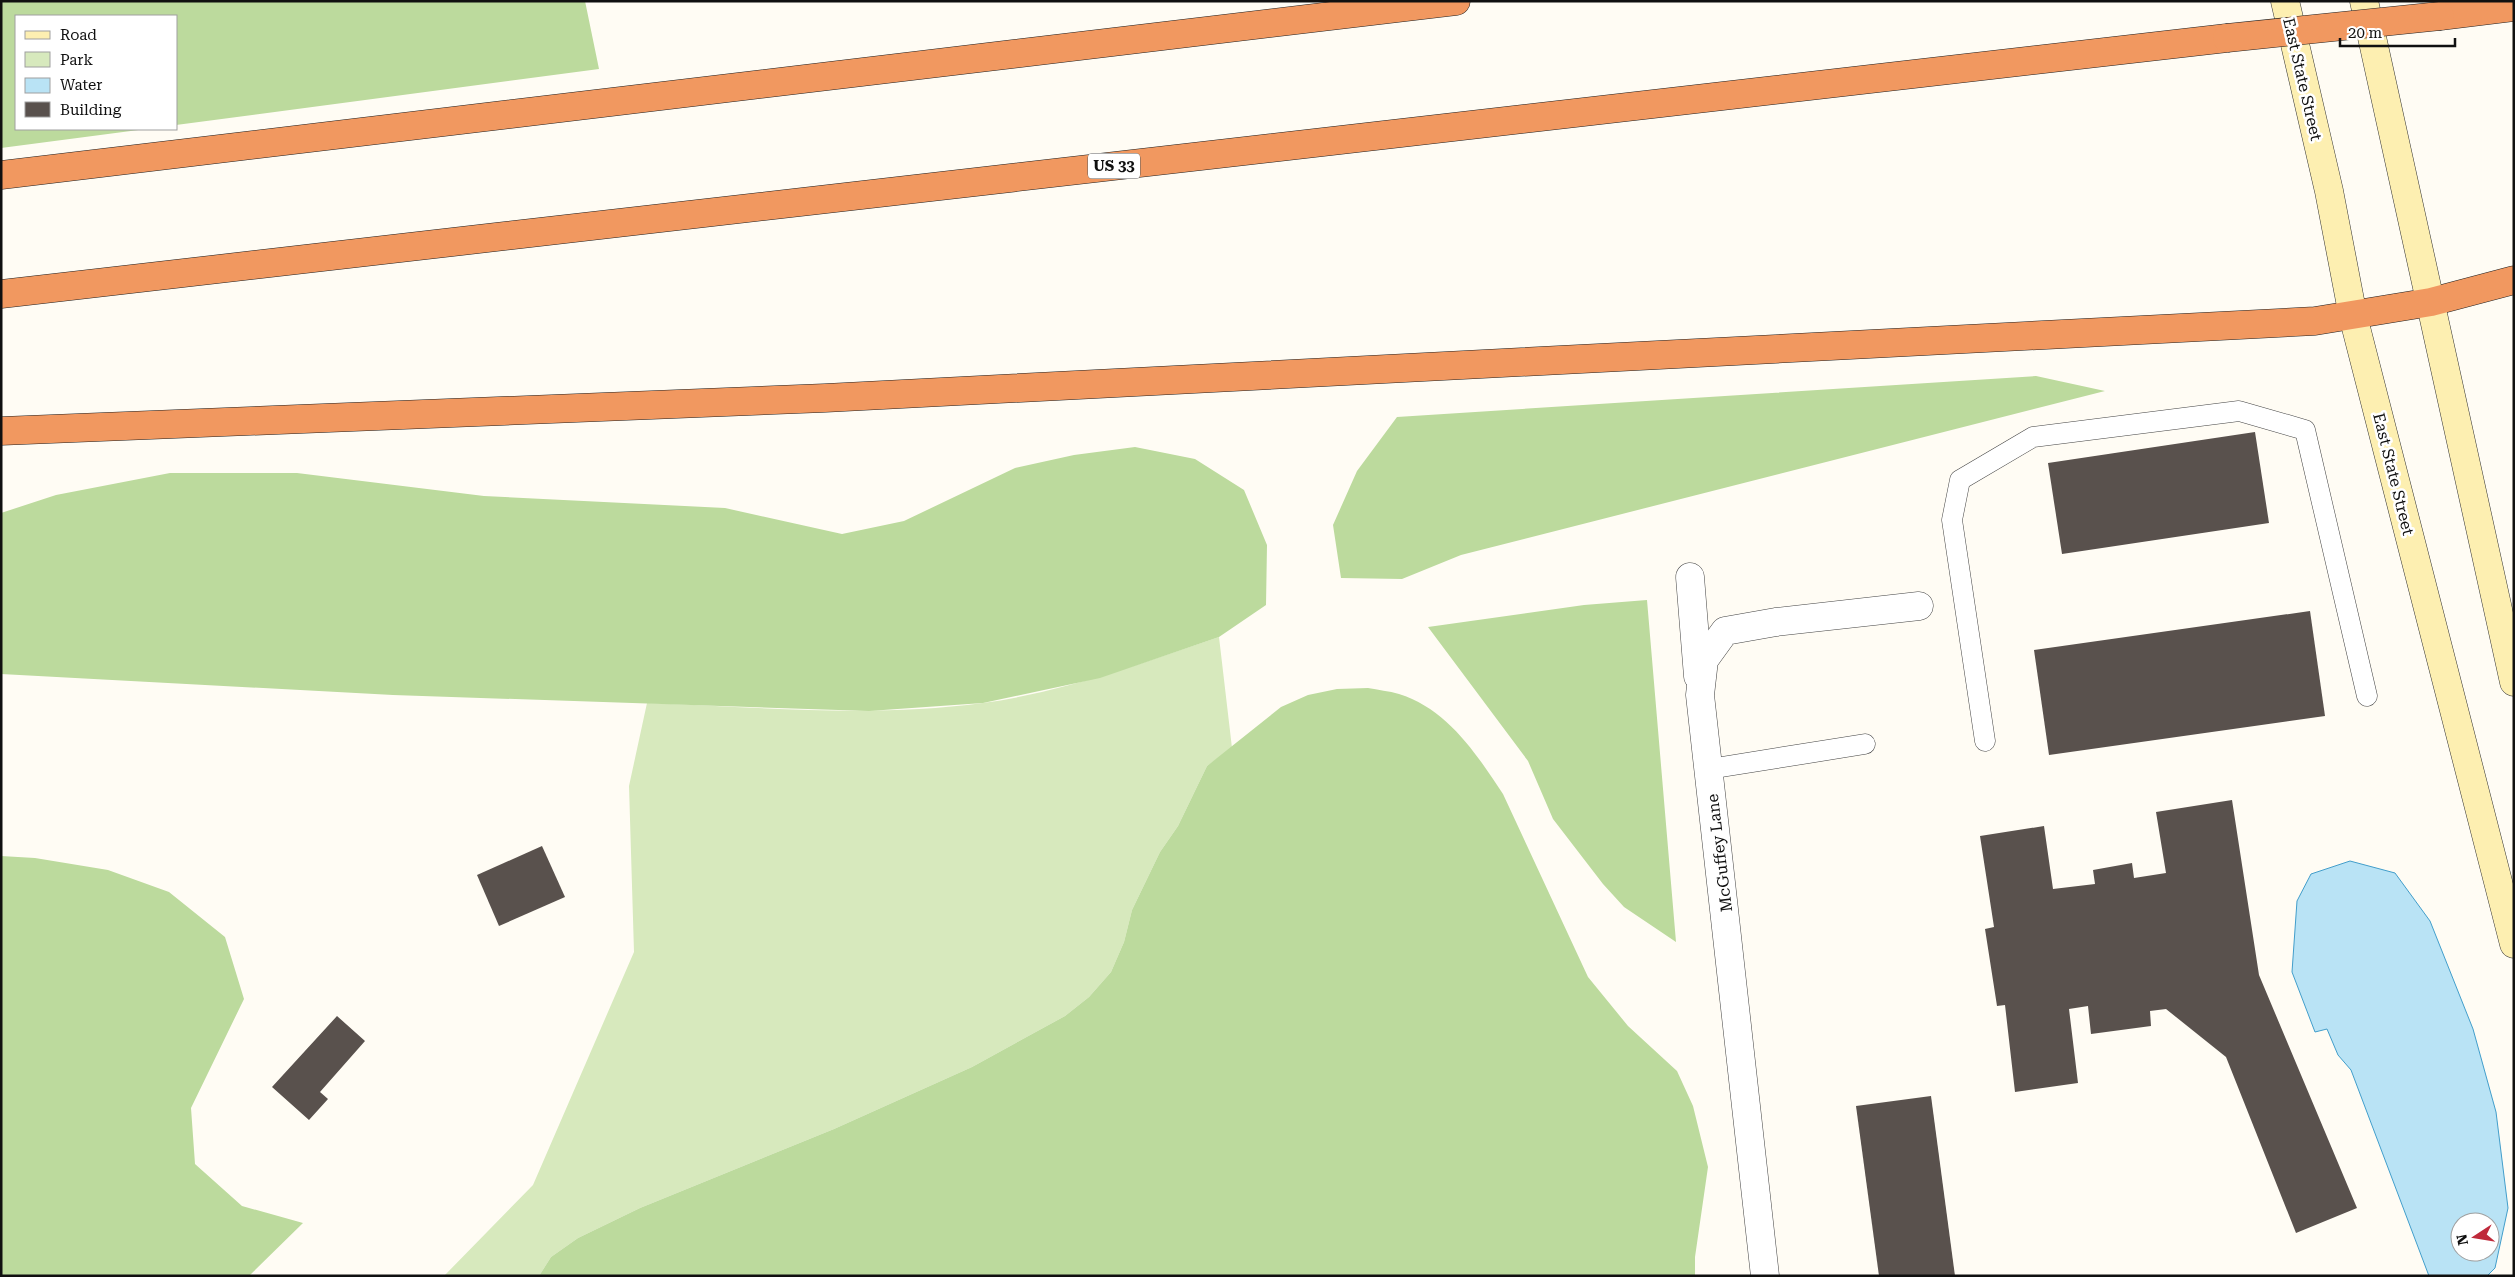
<svg xmlns="http://www.w3.org/2000/svg" width="2515" height="1277" font-family="'Roboto Serif',serif">
<style>
.green{fill:#d7e9bd}
.forest{fill:#bcda9d}
.water{fill:#b9e3f5;stroke:#429ecb;fill-rule:evenodd}
.building{fill:#59514d}
.lines{fill:none;stroke-linecap:round;stroke-linejoin:round}
.lane-casing{stroke:#434343;stroke-width:21}
.street-casing{stroke:#434343;stroke-width:29}
.secondary-casing{stroke:#323232;stroke-width:29}
.highway-casing{stroke:#212121;stroke-width:29}
.lane{stroke:#fff;stroke-width:20}
.street{stroke:#fff;stroke-width:28}
.secondary{stroke:#fdefb1;stroke-width:28}
.highway{stroke:#f19860;stroke-width:28}
.highway-bridge-casing{stroke:#212121;stroke-width:29;stroke-linecap:butt}
.highway-bridge{stroke:#f19860;stroke-width:28}
.labels{text-anchor:middle;stroke-width:5;stroke-linejoin:round;paint-order:stroke}
.shield{fill:#fff;stroke:#585858;stroke-width:1}
.shield-label{font-size:15px;font-weight:bold;fill:#101010}
.street-label{font-size:16px;fill:#101010;stroke:#fff}
</style>
<rect width="100%" height="100%" fill="#fffcf4"/>
<!-- green -->
<path class="green" d="M1219,637L1232,748L1207,766L1178,826L1160,852L1132,910L1124,942L1111,972L1089,997L1065,1016L972,1067L834,1129L640,1208L578,1238L551,1257L539,1276H444L533,1185L634,952L629,786L647,703C758,707 872,718 983,703C1064,692 1142,663 1219,637Z"/>
<!-- forest -->
<g class="forest">
<polygon points="1,1 585,1 599,69 176,125 176,16 16,16 16,129 146,129 1,148"/>
<polygon points="2036,376 2105,391 1461,555 1402,579 1341,578 1333,525 1357,471 1397,417"/>
<polygon points="1135,447 1195,459 1244,490 1267,545 1266,605 1219,637 1100,678 983,703 869,711 393,695 1,674 1,513 56,495 170,473 297,473 484,496 725,508 842,534 904,521 1015,468 1074,455"/>
<polygon points="1647,600 1676,942 1624,907 1603,884 1553,819 1528,761 1428,627 1584,605"/>
<path d="M1368,688C1378,690 1389,691 1399,694C1447,709 1476,753 1503,794L1588,977L1628,1026L1677,1071L1693,1106L1708,1167L1695,1257V1276H539L551,1257L578,1238L640,1208L834,1129L972,1067L1065,1016L1089,997L1111,972L1124,942L1132,910L1160,852L1178,826L1207,766L1281,707L1308,695L1337,689Z"/>
<polygon points="1,856 35,858 108,870 169,892 225,937 244,999 191,1108 195,1164 242,1206 303,1223 249,1276 1,1276"/>
</g>
<!-- water -->
<path class="water" d="M2350,861L2395,873L2430,921L2473,1029L2496,1112L2508,1208L2495,1268L2487,1276H2429L2351,1070L2338,1055L2327,1029L2315,1032L2292,972L2297,901L2311,874ZM2460,1222H2490V1252H2460Z"/>
<!-- building -->
<g class="building">
<polygon points="2255,432 2269,523 2062,554 2048,463"/>
<polygon points="2310,611 2325,716 2049,755 2034,650"/>
<polygon points="2232,800 2259,975 2357,1208 2296,1233 2226,1057 2166,1009 2150,1011 2151,1026 2091,1034 2088,1006 2069,1009 2078,1083 2015,1092 2005,1005 1997,1006 1985,929 1994,927 1980,836 2044,826 2053,889 2095,884 2093,870 2132,863 2134,878 2166,873 2156,812"/>
<polygon points="542,846 565,897 499,926 477,875"/>
<polygon points="337,1016 365,1041 320,1092 328,1099 309,1120 272,1087"/>
<polygon points="1931,1096 1955,1276 1879,1276 1856,1106"/>
</g>
<g class="lines">
<!-- lane casing -->
<g class="lane-casing">
<g id="lane">
<polyline points="1985,741 1952,520 1960,480 2033,437 2239,411 2305,430 2367,696"/>
<polyline points="1709,769 1865,744"/>
</g>
</g>
<!-- street casing -->
<g class="street-casing">
<g id="street">
<polyline points="1690,577 1698,676"/>
<polyline points="1765,1276 1700,695 1704,660 1725,631 1776,622 1919,606"/>
</g>
</g>
<!-- secondary casing -->
<g class="secondary-casing">
<g id="secondary">
<polyline points="2285,1 2329,191 2353,316 2514,944"/>
<polyline points="2364,1 2514,682"/>
</g>
</g>
<!-- highway casing -->
<g class="highway-casing">
<g id="highway">
<polyline points="2440,16 2514,7"/>
<polyline points="1,175 1456,1"/>
<polyline points="1,294 2227,38"/>
<polyline points="1,431 825,398 2315,321 2431,302 2514,280"/>
</g>
</g>
<!-- lane -->
<use href="#lane" class="lane"/>
<!-- street -->
<use href="#street" class="street"/>
<!-- secondary -->
<use href="#secondary" class="secondary"/>
<!-- highway -->
<use href="#highway" class="highway"/>
<!-- highway-bridge casing -->
<g class="highway-bridge-casing">
<polyline id="highway-bridge" points="2227,38 2440,16"/>
</g>
<!-- highway-bridge -->
<use href="#highway-bridge" class="highway-bridge"/>
</g>
<g class="labels">
<!-- shield labels -->
<rect class="shield" x="1088" y="153.5" width="52" height="25" rx="4"/>
<g class="shield-label">
<text x="1114" y="171">US 33</text>
</g>
<!-- street labels -->
<g class="street-label">
<text transform="translate(2303 79) rotate(77)" y="6">East State Street</text>
<text transform="translate(2394 474) rotate(76)" y="6">East State Street</text>
<text transform="translate(1719 853) rotate(-97)" y="6">McGuffey Lane</text>
</g>
</g>
<!-- border -->
<rect width="2515" height="1277" fill="none" stroke="#101010" stroke-width="5"/>
<!-- legend -->
<rect x="15" y="15" width="162" height="115" fill="#ffffff" stroke="#9f9f9f"/>
<rect x="25" y="31" width="25" height="8" fill="#fdefb1" stroke="#9f9f9f"/>
<text x="60" y="40" font-size="15" fill="#101010">Road</text>
<rect x="25" y="52" width="25" height="15" fill="#d7e9bd" stroke="#9f9f9f"/>
<text x="60" y="65" font-size="15" fill="#101010">Park</text>
<rect x="25" y="78" width="25" height="15" fill="#b9e3f5" stroke="#9f9f9f"/>
<text x="60" y="90" font-size="15" fill="#101010">Water</text>
<rect x="25" y="102" width="25" height="15" fill="#59514d" stroke="#9f9f9f"/>
<text x="60" y="115" font-size="15" fill="#101010">Building</text>
<!-- north arrow -->
<g transform="translate(2475 1237) rotate(258)"><circle r="24" fill="#ffffff" stroke="#9f9f9f"/>
<path d="M0-4L9 19L0 12L-9 19Z" fill="#bf2a3b"/>
<text y="-8" font-size="14" font-weight="bold" text-anchor="middle" fill="#101010">N</text>
</g>
<!-- scale -->
<path d="M2340 38v8h115v-8" fill="none" stroke="#101010" stroke-width="2.5"/>
<text x="2348" y="38" font-size="15" fill="#101010" stroke="#ffffff" stroke-width="4" paint-order="stroke">20 m</text>
</svg>
